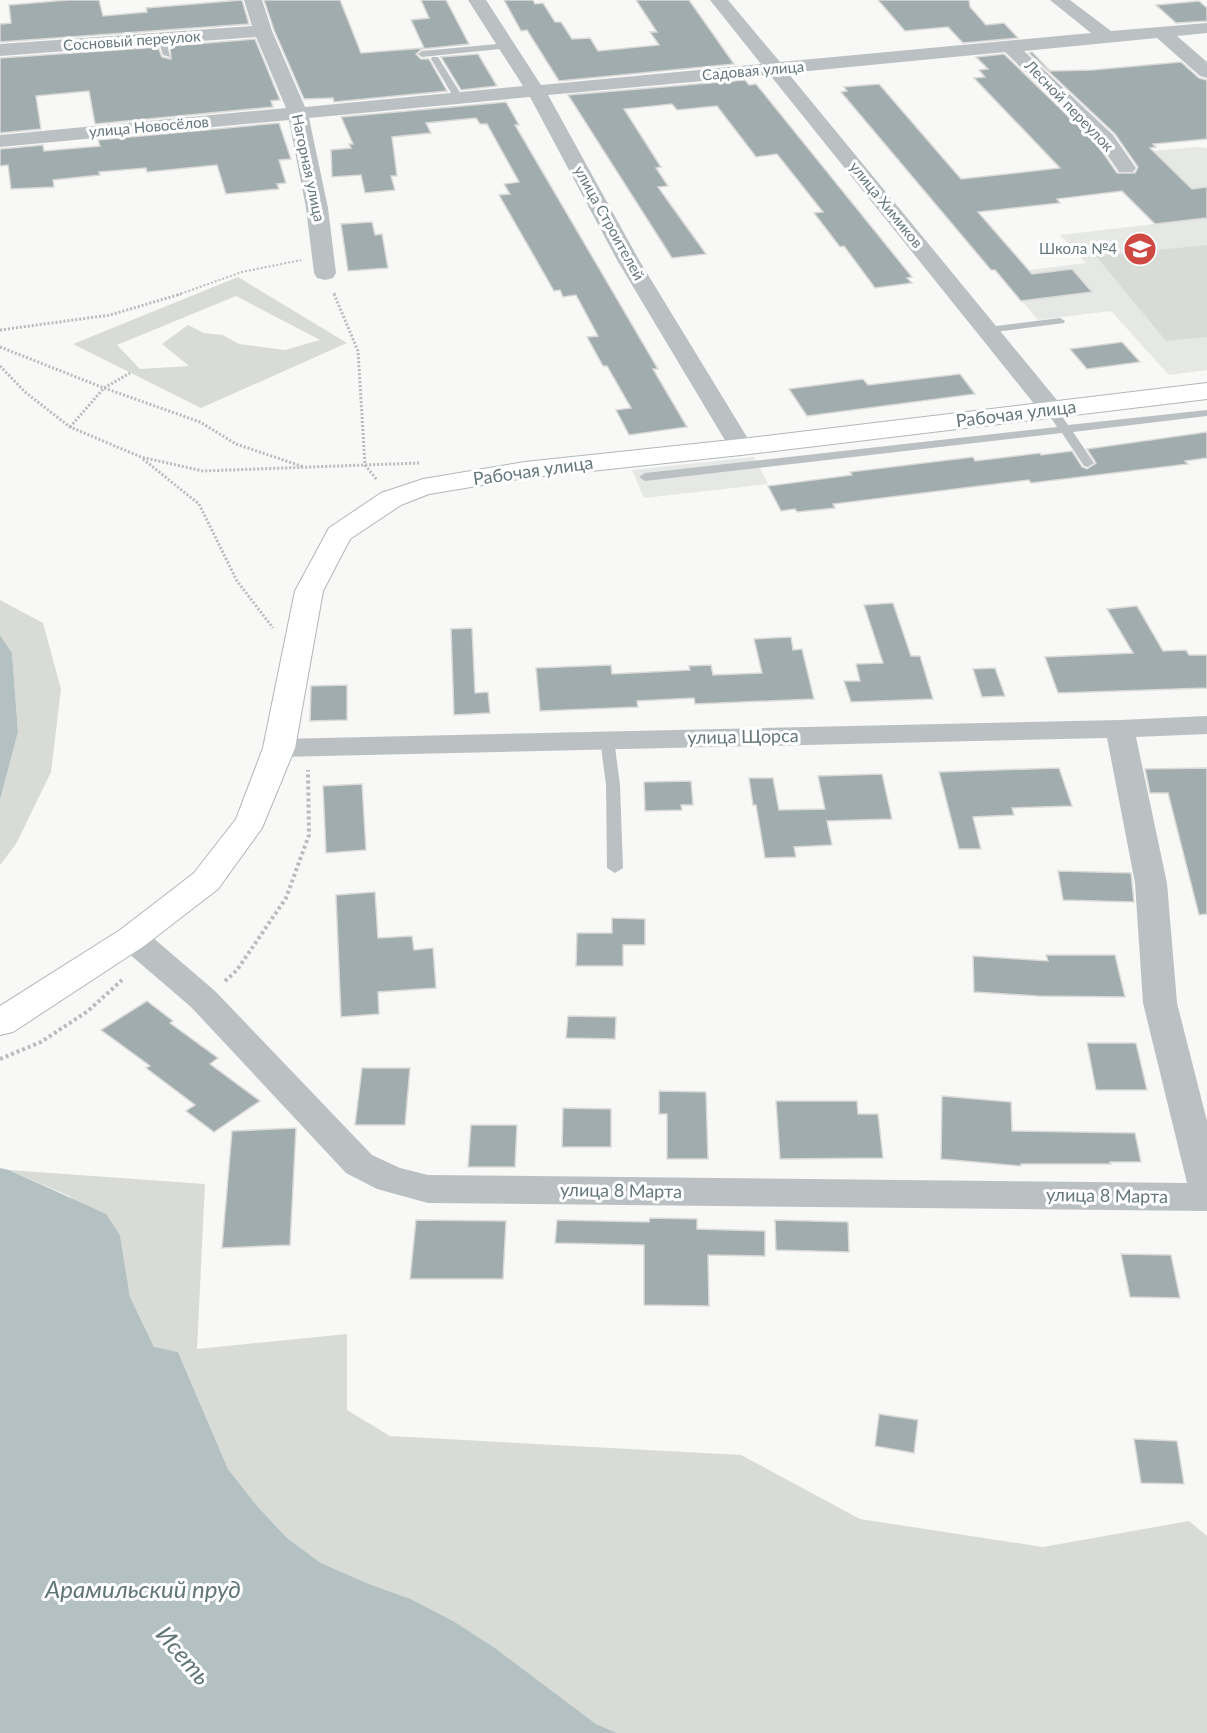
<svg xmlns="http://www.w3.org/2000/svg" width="1207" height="1733" font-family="Lato,sans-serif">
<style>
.built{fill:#e6e8e6}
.green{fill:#d9dcd6;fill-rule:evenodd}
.water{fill:#b4c1c3}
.building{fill:#a1acae;stroke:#dadad8;stroke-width:1.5}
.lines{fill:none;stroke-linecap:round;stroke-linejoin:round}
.secondary-casing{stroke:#b0b7ba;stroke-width:2}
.path-far2{stroke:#b8bcbe;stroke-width:2;stroke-dasharray:2 2;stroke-linecap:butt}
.path-far1{stroke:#b8bcbe;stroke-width:3;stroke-dasharray:2 2;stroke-linecap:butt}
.path{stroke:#b8bcbe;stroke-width:4;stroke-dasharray:3 3;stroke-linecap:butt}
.service{fill:#bbc1c3;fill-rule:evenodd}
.minor{fill:#bbc1c3;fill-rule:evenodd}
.secondary{fill:#fff;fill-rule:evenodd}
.labels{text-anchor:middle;stroke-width:6;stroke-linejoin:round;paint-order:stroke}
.far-street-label{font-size:15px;fill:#66787d;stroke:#fff}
.far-poi-label{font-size:15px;fill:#66787d;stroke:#fff;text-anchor:end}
.street-label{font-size:18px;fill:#66787d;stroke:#fff}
.near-water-label{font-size:24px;font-style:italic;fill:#627678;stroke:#fff}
</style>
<rect width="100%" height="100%" fill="#f8f8f6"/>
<!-- built -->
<g class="built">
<polygon points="1196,147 1207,148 1207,370 1169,375 1111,311 1038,320 999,274 1086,263 1060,235 1181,221 1133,172 1154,170 1153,151"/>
<polygon points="754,457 768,484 644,498 632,470"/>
</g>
<!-- green -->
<g class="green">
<polygon points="1207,245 1207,337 1166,341 1096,256"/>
<path d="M238,277L347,343L201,408L73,344ZM236,296L320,340L285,350L239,344L223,335L204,333L188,325L162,344L189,366L140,369L117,345Z"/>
<polygon points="0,600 43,623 61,689 51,772 16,844 0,865 0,800 18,732 12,653 0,635"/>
<polygon points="9,1170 205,1184 197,1349 347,1334 347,1410 390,1436 741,1455 860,1519 1043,1547 1189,1521 1207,1536 1207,1733 617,1733 596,1724 495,1648 455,1622 411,1599 369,1584 321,1563 287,1538 258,1507 228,1469 178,1352 154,1348 130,1297 120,1235 69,1196"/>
</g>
<!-- water -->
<g class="water">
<polygon points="0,635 12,653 18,732 0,800"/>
<polygon points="0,1168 9,1170 106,1214 120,1235 130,1297 154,1347 178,1352 228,1469 258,1507 287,1538 321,1563 369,1584 411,1599 455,1622 495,1648 596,1724 617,1733 0,1733"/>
</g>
<!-- building -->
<g class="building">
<polygon points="68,0 99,0 103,16 147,12 146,8 242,0 249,24 0,42 0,24 11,23 9,5"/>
<polygon points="264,0 340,0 361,53 424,48 411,20 429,18 421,0 446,0 469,44 422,49 416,54 421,59 429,59 447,91 334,102 333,98 304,99 274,30"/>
<polygon points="504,0 533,0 535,4 543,3 555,22 561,22 572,39 590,38 598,51 659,45 650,32 657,32 636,0 689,0 734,64 559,81 527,30 521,31"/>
<polygon points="878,0 969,0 970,7 986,25 1004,23 1018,38 963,43 948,27 905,31"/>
<polygon points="1199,1 1207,8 1207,21 1176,23 1156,5"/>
<polygon points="255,39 280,100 271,101 273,107 95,124 89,91 36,96 41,129 0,133 0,58 158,47 162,57 171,59 170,46"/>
<polygon points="1032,52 1050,71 1092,70 1181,62 1199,78 1207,80 1207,139 1153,144 1156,147 1150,148 1192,189 1207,187 1207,218 1155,224 1122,191 1057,199 1060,203 978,212 1032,274 1072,269 1092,292 1021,301 995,270 991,270 841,92 847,91 844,87 879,84 961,179 1060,168 974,78 985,77 979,70 988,69 976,57 1004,54 1097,144 1117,173 1135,173 1138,167 1115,134 1029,53"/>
<polygon points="478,54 497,86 461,90 441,57"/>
<polygon points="745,80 749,85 756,84 912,277 907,278 912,283 875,288 844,246 840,247 814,213 823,212 777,154 756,157 717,106 677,110 672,104 624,109 661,167 656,168 668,186 658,187 706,254 672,258 568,95"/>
<polygon points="506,102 519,125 515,125 658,369 653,369 687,427 629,435 616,410 631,408 607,366 603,366 587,337 598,336 576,295 563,297 560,290 554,291 499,195 510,194 504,184 519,182 487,124 480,124 476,118 426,123 431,133 392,137 397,176 391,176 395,190 365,193 361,175 332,177 331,150 351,148 349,144 353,144 341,117"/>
<polygon points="279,123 291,159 279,160 286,183 277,184 279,189 226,194 217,165 147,172 146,168 99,172 100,175 53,180 54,187 11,189 8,165 0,166 0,149 43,145 44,151 100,146 98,140"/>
<polygon points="372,222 375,235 382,234 388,268 348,271 341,224"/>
<polygon points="1122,342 1140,362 1087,369 1070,349"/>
<polygon points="960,374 975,394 807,416 789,389 863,379 868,385"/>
<polygon points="1207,432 1207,458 1185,461 1188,464 1031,483 1029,480 833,504 835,508 797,512 795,509 781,511 768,486 852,475 850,472 973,457 975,461 1040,453 1041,455 1072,451 1082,467 1087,469 1096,463 1087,449"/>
<polygon points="893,603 911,656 920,656 933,699 851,702 844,681 860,681 856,664 883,663 864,605"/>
<polygon points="1137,606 1163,651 1186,650 1189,655 1207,655 1207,688 1058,693 1045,657 1133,653 1107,609"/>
<polygon points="472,628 475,693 488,692 490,713 454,715 451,629"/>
<polygon points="791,637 793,650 802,649 814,699 695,704 694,698 637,701 638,707 540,711 536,668 611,665 612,674 690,670 689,666 711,665 713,675 762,673 754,639"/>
<polygon points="995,668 1005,696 982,697 973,669"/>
<polygon points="347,685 347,720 310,721 311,686"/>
<polygon points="1059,768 1072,806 1012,808 1014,815 973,817 981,849 959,849 939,772"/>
<polygon points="1207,768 1207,914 1199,915 1168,793 1150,793 1145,769"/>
<polygon points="882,774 892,819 827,821 832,845 794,847 796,857 765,858 756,805 753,805 749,778 773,778 779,810 825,809 818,776"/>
<polygon points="691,781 693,805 681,805 682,810 645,811 644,782"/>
<polygon points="362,784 366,850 326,853 323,786"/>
<polygon points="1058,871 1131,873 1134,902 1063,900"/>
<polygon points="375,892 378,938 412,936 414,950 433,948 436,988 378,992 379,1014 341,1017 336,895"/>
<polygon points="612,918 645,919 645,945 623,945 623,966 576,966 577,933 612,933"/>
<polygon points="1046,955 1115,955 1125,997 1038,996 974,992 973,956 1048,961"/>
<polygon points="147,1001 173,1021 170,1023 218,1058 210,1064 260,1101 214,1132 186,1111 195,1105 146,1068 150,1066 101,1030"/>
<polygon points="568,1016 616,1017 615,1039 566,1038"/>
<polygon points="1087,1043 1136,1043 1147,1090 1096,1090"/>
<polygon points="362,1068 410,1068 405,1125 355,1125"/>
<polygon points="659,1091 706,1092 708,1159 667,1159 667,1114 659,1114"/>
<polygon points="942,1096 1011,1102 1012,1131 1135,1133 1141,1162 1110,1162 1111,1164 1021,1164 1021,1166 941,1159"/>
<polygon points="776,1101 857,1101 858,1114 878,1114 883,1158 780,1159"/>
<polygon points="563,1108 611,1109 611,1147 562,1147"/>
<polygon points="471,1125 517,1125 515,1167 468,1167"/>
<polygon points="296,1128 290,1245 222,1248 232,1131"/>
<polygon points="650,1218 697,1219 697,1229 765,1231 765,1256 708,1255 709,1306 644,1305 644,1245 555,1243 557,1220 649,1222"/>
<polygon points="416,1220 506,1221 503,1279 410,1279"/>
<polygon points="775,1220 848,1222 849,1252 776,1250"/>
<polygon points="1121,1254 1171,1255 1180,1298 1130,1297"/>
<polygon points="879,1414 918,1420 914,1453 875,1446"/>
<polygon points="1134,1439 1177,1441 1184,1484 1141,1483"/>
</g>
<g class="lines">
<!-- secondary casing -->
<g class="secondary-casing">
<polygon id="secondary" points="1207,383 1207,399 741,455 525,478 429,494 401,505 350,539 323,591 295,748 262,828 218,889 144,946 13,1032 0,1035 0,1006 120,930 194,873 236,819 263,748 295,591 329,528 381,493 423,479 525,462 741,439"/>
</g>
<!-- path-far2 -->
<g class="path-far2">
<polyline points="334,293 335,295"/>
<polyline points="177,295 242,272 301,260"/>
</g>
<!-- path-far1 -->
<g class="path-far1">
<polyline points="334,294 358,351 365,465 377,480"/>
<polyline points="0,330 110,315 181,294"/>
<polyline points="0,347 104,388 200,422 236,444 304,467"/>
<polyline points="0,366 25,392 70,427 141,457 203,471 419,463"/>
<polyline points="70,427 104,388 130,373"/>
<polyline points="143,459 199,504 237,581 273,628"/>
</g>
<!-- path -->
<g class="path">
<polyline points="225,981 237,970 286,898 309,835 308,770"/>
<polyline points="0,1059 41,1042 88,1011 122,980"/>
</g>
<!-- service -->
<g class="service">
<polygon points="162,36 166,39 170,57 163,55 158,39"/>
<polygon points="507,43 511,46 510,48 422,57 418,54 422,51"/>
<polygon points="432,57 438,57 464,99 462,101 456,101 431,59"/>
<polygon points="1060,318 1065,321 1064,323 988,333 983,330 988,327"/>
<polygon points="1052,407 1056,408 1068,425 1207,410 1207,416 1073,432 1094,463 1088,467 1084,466 1062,433 645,481 639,477 645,473 1057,427 1046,410"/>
<polygon points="607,735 614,739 620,785 623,868 615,873 607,868 606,785 600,739"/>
</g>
<!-- minor -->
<g class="minor">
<polygon points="244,0 262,0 272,31 305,107 523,86 468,0 486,0 541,85 761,64 710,0 728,0 780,62 1091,33 1050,0 1070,0 1111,31 1207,23 1207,33 1177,36 1207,62 1207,78 1200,76 1157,38 1024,51 1113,135 1136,168 1133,172 1119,172 1099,143 1005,52 788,73 1061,405 1064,410 1061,415 1052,417 1043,415 770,75 548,95 639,260 753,447 750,452 741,454 732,452 729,447 617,260 530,97 309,118 328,208 336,273 333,278 325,280 317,278 314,273 306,208 289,120 0,147 0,135 286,108 256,37 0,56 0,44 252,26"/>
<polygon points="1207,716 1207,734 1136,737 1167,883 1177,1003 1207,1121 1207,1211 428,1203 377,1189 346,1173 191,1007 120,946 116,938 120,930 132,927 144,930 215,991 372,1155 400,1168 428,1175 1187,1183 1143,1003 1135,883 1107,738 279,757 269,754 264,748 269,742 279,739 1120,720"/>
</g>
<!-- secondary -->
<use href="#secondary" class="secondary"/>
</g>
<!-- icons -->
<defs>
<g id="school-disc" transform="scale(1.725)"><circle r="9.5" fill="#cd4942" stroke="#fff"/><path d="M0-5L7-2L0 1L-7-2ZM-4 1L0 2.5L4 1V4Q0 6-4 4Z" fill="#fff"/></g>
</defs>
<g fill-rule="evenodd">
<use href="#school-disc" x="1140" y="249"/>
</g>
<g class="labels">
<!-- far-street labels -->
<g class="far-street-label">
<text transform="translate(132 41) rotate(-4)" y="5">Сосновый переулок</text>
<text transform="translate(753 71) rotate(-5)" y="5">Садовая улица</text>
<text transform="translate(1069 106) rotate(46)" y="5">Лесной переулок</text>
<text transform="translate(149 127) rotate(-5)" y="5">улица Новосёлов</text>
<text transform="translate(308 168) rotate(78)" y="5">Нагорная улица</text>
<text transform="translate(886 205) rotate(51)" y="5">улица Химиков</text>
<text transform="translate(609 223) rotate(61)" y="5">улица Строителей</text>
</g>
<!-- far-poi labels -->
<g class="far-poi-label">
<text x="1117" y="254">Школа №4</text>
</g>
<!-- street labels -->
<g class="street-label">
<text transform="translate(1016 414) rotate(-7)" y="6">Рабочая улица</text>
<text transform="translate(533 471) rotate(-8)" y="6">Рабочая улица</text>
<text transform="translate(743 737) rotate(-1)" y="6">улица Щорса</text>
<text transform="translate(621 1191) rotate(1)" y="6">улица 8 Марта</text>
<text transform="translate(1107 1196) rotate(1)" y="6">улица 8 Марта</text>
</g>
<!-- near-water labels -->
<g class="near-water-label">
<text x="143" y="1598">Арамильский пруд</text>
<text transform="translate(183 1656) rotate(49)" y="8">Исеть</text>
</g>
</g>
</svg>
